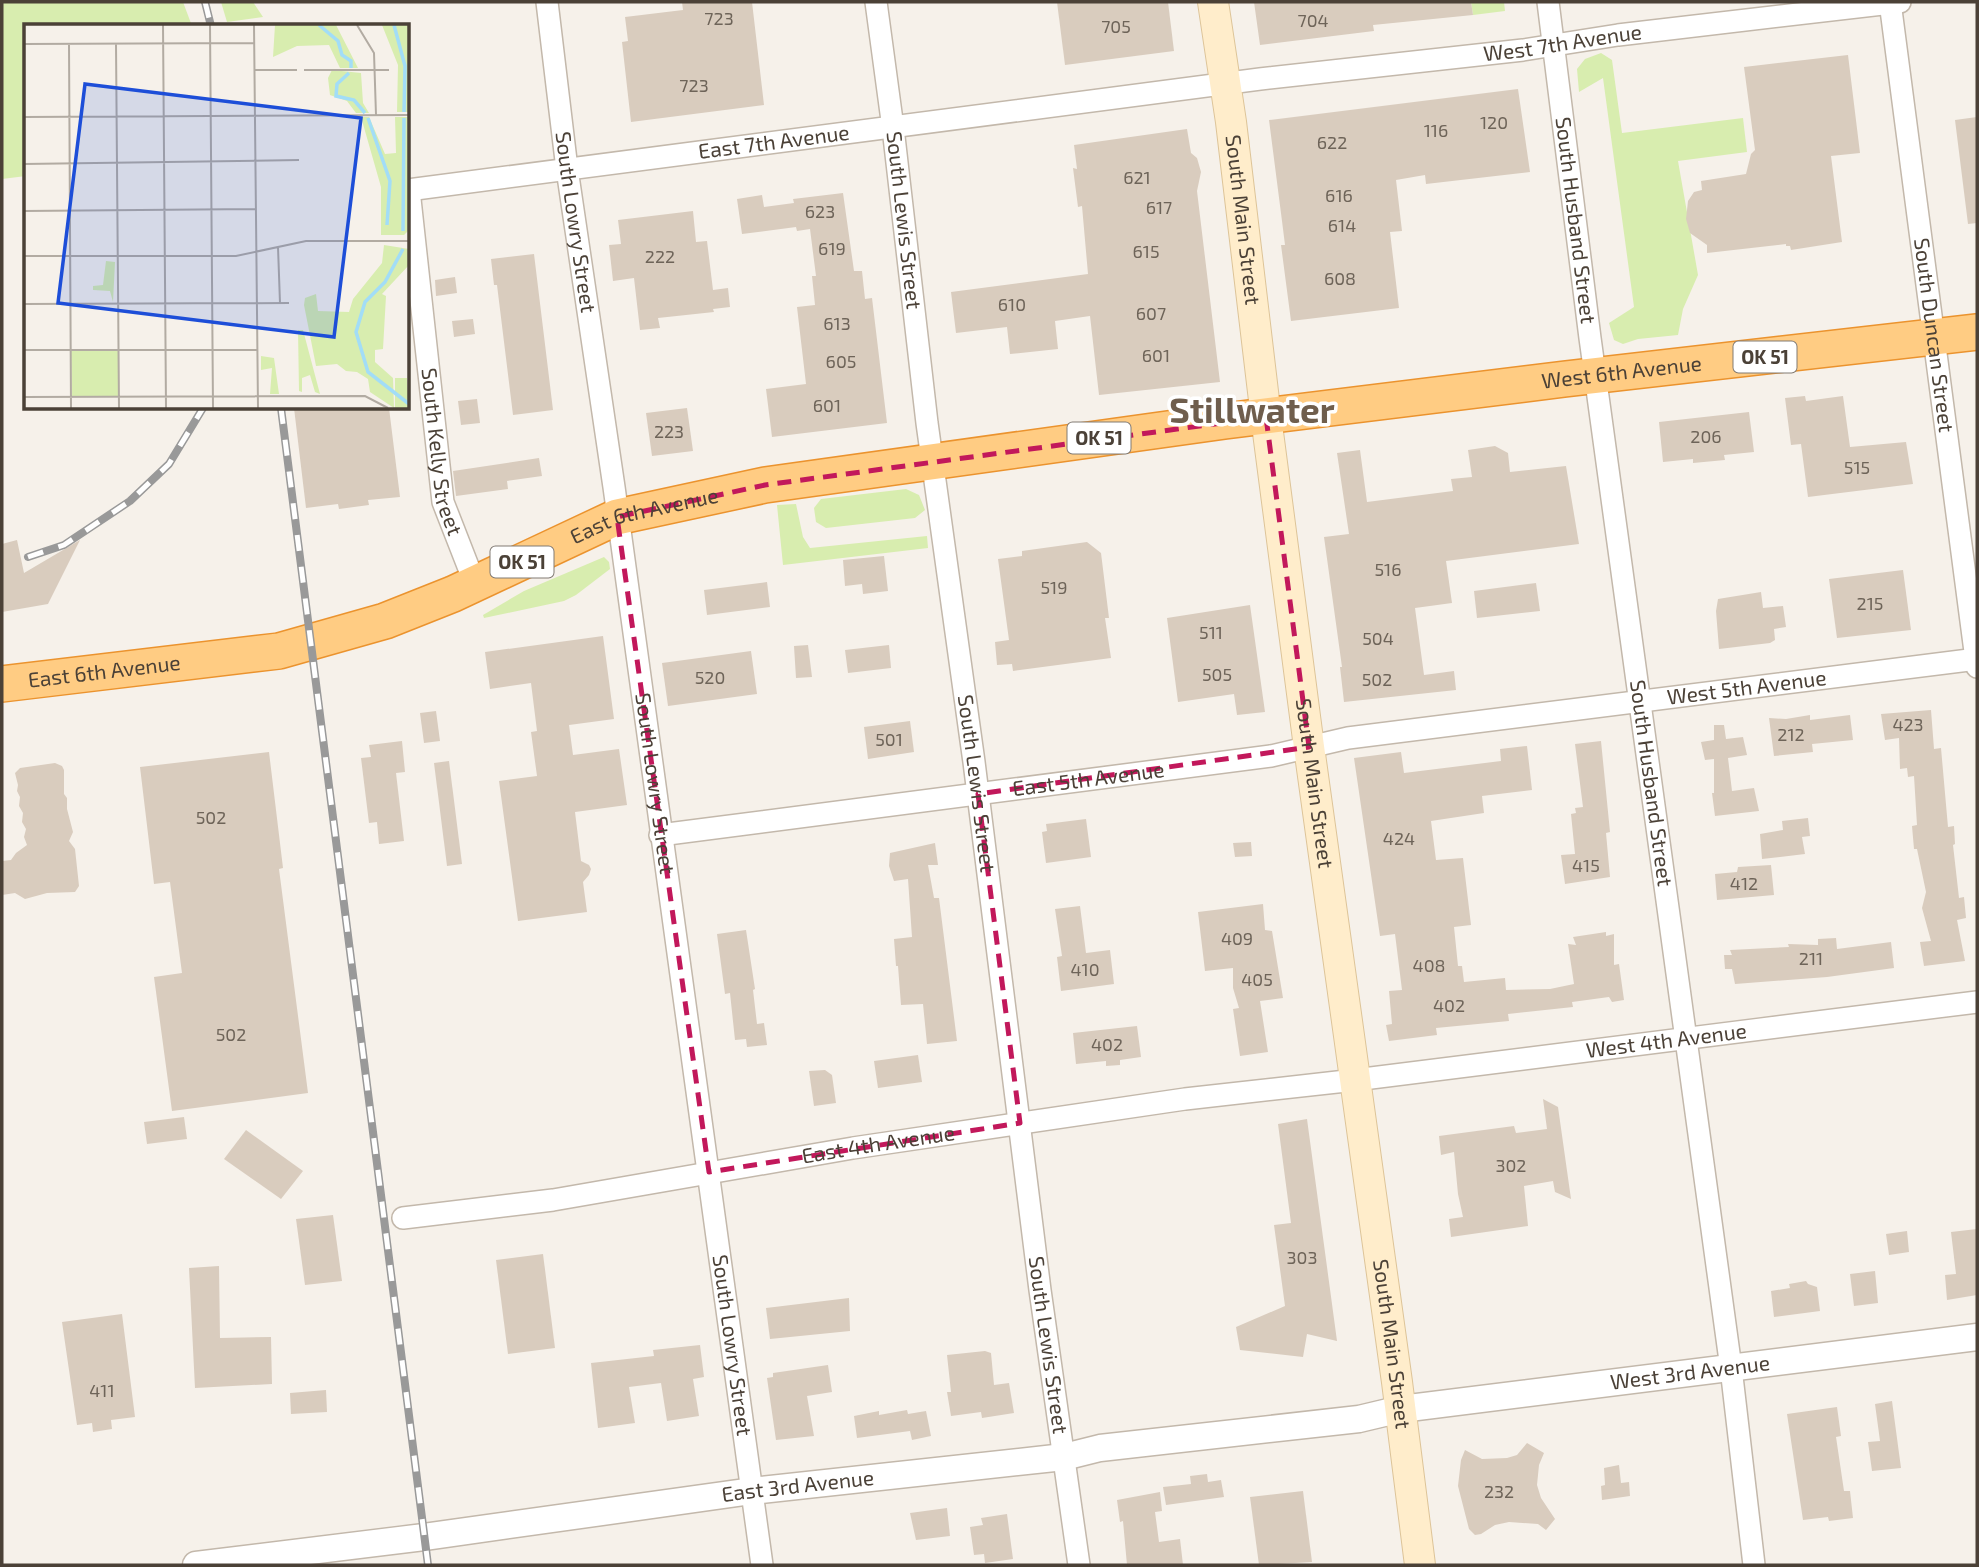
<svg xmlns="http://www.w3.org/2000/svg" width="1979" height="1567" font-family="'Exo 2',sans-serif">
<style>
.green{fill:#d8edaf}
.building{fill:#d9ccbe}
.lines{fill:none;stroke-linecap:round;stroke-linejoin:round}
.minor-casing{stroke:#c3b8ab;stroke-width:24}
.tertiary-casing{stroke:#c3b8ab;stroke-width:29}
.secondary-casing{stroke:#ddc498;stroke-width:32}
.trunk-casing{stroke:#eb932e;stroke-width:38}
.minor{stroke:#fff;stroke-width:21}
.tertiary{stroke:#fff;stroke-width:26}
.secondary{stroke:#ffedcb;stroke-width:30}
.trunk{stroke:#ffcc83;stroke-width:35}
.rail-casing{stroke:#999;stroke-width:8}
.rail{stroke:#fff;stroke-width:5;stroke-dasharray:16;stroke-linecap:butt}
.marked{fill:none;stroke:#c2185b;stroke-width:5;stroke-dasharray:14 9;stroke-linejoin:round}
.labels{text-anchor:middle;stroke-width:7;stroke-linejoin:round;paint-order:stroke}
.number-label{font-size:18px;fill:#6e6459}
.shield{fill:#fff;stroke:#817a73;stroke-width:2}
.shield-label{font-size:19px;font-weight:bold;fill:#4b4137}
.street-label{font-size:21px;fill:#4b4137;stroke:#fff}
.town-label{font-size:35px;font-weight:bold;fill:#6f5e4d;stroke:#fff}
.inset-river{fill:none;stroke:#a2ddf7;stroke-width:3.5}
.inset-road{fill:none;stroke:#b2aba2;stroke-width:2}
.view{fill:#1d4ed8;fill-opacity:0.15;stroke:#1d4ed8;stroke-width:3.5}
.inset-edge{fill:none;stroke:#4b4137;stroke-width:3.5}
</style>
<rect width="100%" height="100%" fill="#f6f1ea"/>
<!-- green -->
<g class="green">
<polygon points="2,2 183,2 192,26 26,26 26,176 2,179"/>
<polygon points="221,2 253,2 263,17 227,22"/>
<polygon points="1471,2 1504,2 1505,11 1473,15"/>
<polygon points="1601,53 1612,60 1622,133 1743,118 1747,152 1678,161 1698,275 1683,309 1678,335 1638,339 1623,344 1614,340 1609,323 1634,307 1603,78 1579,92 1577,69 1585,59"/>
<polygon points="906,489 919,495 925,510 915,518 826,528 816,522 814,508 821,499"/>
<polygon points="796,504 803,537 810,548 927,536 928,548 783,565 777,505"/>
<polygon points="604,557 609,562 610,569 576,595 564,601 484,618 483,615 524,591"/>
</g>
<!-- building -->
<g class="building">
<polygon points="682,2 752,2 764,105 631,122 622,42 628,41 625,17 683,10"/>
<polygon points="1057,2 1168,2 1174,51 1065,65"/>
<polygon points="1254,2 1471,2 1473,15 1373,25 1374,31 1260,45"/>
<polygon points="1848,55 1860,153 1831,156 1842,242 1791,250 1790,246 1786,246 1786,244 1707,253 1707,245 1690,233 1686,219 1688,201 1694,192 1702,190 1701,181 1746,174 1751,154 1755,150 1744,67"/>
<polygon points="1518,89 1530,172 1426,184 1425,175 1396,180 1402,231 1390,232 1399,308 1291,321 1281,245 1285,245 1282,221 1269,120"/>
<polygon points="1977,117 1977,223 1968,224 1955,120"/>
<polygon points="1187,129 1191,153 1197,158 1201,172 1197,191 1220,382 1099,395 1090,316 1055,321 1058,349 1010,354 1007,327 956,333 951,292 1088,274 1082,206 1078,207 1073,168 1077,169 1074,145"/>
<polygon points="843,193 854,271 862,271 865,299 872,298 887,423 772,437 766,389 806,384 797,307 815,305 812,276 816,276 810,229 797,231 796,227 742,234 737,199 762,195 764,207 794,203 793,199"/>
<polygon points="693,211 696,242 707,241 713,290 728,288 730,307 713,309 714,312 658,318 660,328 640,330 634,278 613,281 609,245 621,244 618,220"/>
<polygon points="534,254 553,410 513,415 497,285 494,285 491,259"/>
<polygon points="455,277 457,293 436,296 435,280"/>
<polygon points="473,319 475,334 454,337 452,321"/>
<polygon points="1805,396 1806,401 1843,396 1850,447 1906,442 1913,484 1808,497 1801,444 1791,445 1785,398"/>
<polygon points="477,399 480,423 461,425 458,401"/>
<polygon points="294,408 389,408 400,497 368,500 369,505 339,509 338,504 306,508"/>
<polygon points="687,408 693,451 652,456 646,413"/>
<polygon points="1749,412 1754,452 1724,455 1725,460 1693,463 1693,459 1663,462 1659,422"/>
<polygon points="1495,446 1508,453 1510,472 1566,466 1579,544 1446,561 1452,603 1415,608 1424,675 1454,671 1456,690 1344,702 1340,667 1342,667 1324,537 1349,534 1337,453 1360,450 1367,502 1453,491 1451,479 1472,477 1468,450"/>
<polygon points="539,458 542,476 507,481 508,489 456,496 453,471"/>
<polygon points="17,540 24,573 80,540 48,604 2,612 2,544"/>
<polygon points="1087,542 1101,553 1109,618 1105,618 1111,658 1013,671 1012,664 997,665 995,642 1009,640 998,559 1022,556 1022,551"/>
<polygon points="884,556 888,591 863,594 862,584 845,586 843,560"/>
<polygon points="1903,570 1911,630 1837,638 1829,579"/>
<polygon points="767,582 770,607 707,615 704,590"/>
<polygon points="1536,583 1540,611 1477,618 1474,591"/>
<polygon points="1761,592 1763,608 1783,606 1786,627 1774,629 1775,640 1770,643 1719,649 1716,611 1718,599"/>
<polygon points="1250,605 1265,712 1237,715 1234,694 1178,702 1167,618"/>
<polygon points="603,636 614,719 569,725 573,755 619,749 627,805 575,812 581,861 589,865 591,869 589,875 583,882 587,912 518,921 499,781 537,776 531,732 537,731 531,683 490,689 485,652"/>
<polygon points="808,645 812,677 796,678 794,646"/>
<polygon points="889,645 891,668 848,673 845,650"/>
<polygon points="751,651 757,694 668,706 662,663"/>
<polygon points="1931,710 1934,749 1941,748 1948,827 1954,826 1955,844 1953,845 1959,898 1964,897 1966,918 1957,920 1965,961 1924,966 1920,942 1931,941 1922,908 1926,892 1917,849 1914,849 1912,826 1917,825 1914,776 1908,777 1907,768 1900,769 1899,738 1885,740 1881,714"/>
<polygon points="436,711 440,741 424,743 420,713"/>
<polygon points="1810,715 1810,720 1850,715 1853,740 1812,744 1813,752 1774,756 1769,718 1786,719"/>
<polygon points="910,721 914,752 868,759 864,727"/>
<polygon points="1714,725 1724,725 1726,739 1743,737 1747,755 1728,758 1732,791 1754,788 1759,811 1715,816 1712,793 1714,793 1714,759 1705,760 1701,742 1714,740"/>
<polygon points="402,741 405,772 396,773 404,841 379,844 377,822 369,823 361,758 371,757 369,745"/>
<polygon points="1601,741 1610,832 1606,833 1610,877 1565,884 1561,855 1575,854 1571,814 1576,813 1575,808 1583,807 1575,744"/>
<polygon points="1527,746 1532,790 1482,796 1484,813 1431,821 1436,860 1463,858 1471,925 1454,927 1458,966 1462,966 1464,982 1505,978 1506,990 1550,989 1574,984 1568,944 1576,945 1573,937 1606,932 1606,936 1614,934 1614,965 1619,964 1624,1000 1612,1002 1609,997 1572,1002 1573,1007 1508,1014 1509,1021 1436,1028 1437,1035 1389,1041 1386,1025 1392,1024 1389,991 1402,990 1395,934 1380,936 1354,758 1401,752 1404,773 1501,761 1500,749"/>
<polygon points="269,752 283,868 279,869 308,1093 172,1111 154,977 182,973 170,882 154,884 140,767"/>
<polygon points="449,761 462,864 447,866 434,763"/>
<polygon points="55,763 62,766 64,770 64,794 67,798 67,809 73,832 69,841 75,849 79,886 75,892 47,893 25,899 15,893 2,895 2,861 11,860 16,853 27,845 24,837 26,829 22,822 23,813 19,806 20,797 17,791 18,785 15,773 20,768"/>
<polygon points="1808,818 1810,836 1802,837 1805,854 1762,859 1760,834 1783,830 1782,821"/>
<polygon points="1086,819 1091,857 1046,863 1042,832 1047,831 1046,824"/>
<polygon points="1251,842 1252,856 1235,857 1233,843"/>
<polygon points="935,843 938,865 928,865 934,898 939,898 957,1041 927,1044 923,1004 901,1005 898,966 896,966 894,939 912,937 908,879 894,881 889,866 890,853"/>
<polygon points="1771,865 1774,895 1717,900 1715,874 1737,872 1738,867"/>
<polygon points="1263,904 1265,930 1272,931 1283,998 1260,1001 1268,1052 1240,1056 1233,1009 1239,1008 1233,988 1233,968 1205,971 1198,912"/>
<polygon points="1080,906 1086,953 1110,950 1114,984 1061,991 1057,957 1062,956 1055,909"/>
<polygon points="746,930 755,989 753,990 757,1024 764,1023 767,1045 747,1047 746,1039 735,1040 730,993 725,994 717,934"/>
<polygon points="1836,938 1837,949 1891,942 1894,968 1827,977 1735,984 1732,969 1725,969 1724,955 1732,955 1730,950 1789,947 1788,944 1818,945 1818,939"/>
<polygon points="1137,1026 1141,1057 1120,1060 1120,1065 1106,1066 1106,1061 1076,1064 1073,1033"/>
<polygon points="918,1055 922,1082 878,1088 874,1061"/>
<polygon points="825,1070 832,1075 836,1103 814,1106 809,1071"/>
<polygon points="1543,1099 1558,1107 1571,1199 1555,1192 1553,1181 1524,1186 1528,1226 1451,1237 1449,1219 1463,1217 1458,1194 1454,1152 1441,1155 1439,1136 1514,1126 1516,1133 1547,1129"/>
<polygon points="184,1117 187,1139 147,1144 144,1122"/>
<polygon points="1307,1119 1337,1341 1307,1334 1303,1357 1240,1350 1236,1327 1285,1306 1274,1225 1291,1223 1278,1124"/>
<polygon points="246,1130 303,1171 281,1199 224,1159"/>
<polygon points="333,1215 342,1281 305,1285 296,1219"/>
<polygon points="1977,1229 1977,1295 1947,1300 1945,1275 1956,1274 1951,1232"/>
<polygon points="1907,1231 1909,1252 1889,1255 1886,1234"/>
<polygon points="543,1254 555,1348 508,1354 496,1260"/>
<polygon points="219,1266 220,1338 271,1337 272,1384 195,1388 189,1268"/>
<polygon points="1875,1271 1878,1303 1854,1306 1850,1274"/>
<polygon points="1806,1281 1808,1284 1817,1287 1820,1311 1774,1317 1771,1291 1790,1288 1789,1284"/>
<polygon points="849,1298 850,1331 770,1339 766,1308"/>
<polygon points="122,1314 135,1417 111,1420 112,1429 93,1432 92,1423 77,1425 62,1322"/>
<polygon points="700,1345 704,1377 693,1379 699,1416 667,1421 661,1383 629,1387 635,1423 598,1428 591,1363 654,1356 653,1350"/>
<polygon points="985,1351 991,1353 994,1385 1009,1383 1014,1413 982,1418 981,1412 951,1416 947,1392 951,1392 947,1355"/>
<polygon points="828,1365 832,1392 807,1396 814,1436 776,1440 767,1378 773,1377 773,1373"/>
<polygon points="326,1390 327,1412 291,1414 290,1393"/>
<polygon points="1892,1401 1901,1468 1872,1471 1868,1442 1880,1441 1875,1404"/>
<polygon points="1837,1407 1841,1436 1836,1437 1844,1491 1850,1491 1853,1518 1829,1521 1828,1517 1803,1520 1787,1414"/>
<polygon points="907,1410 908,1414 926,1411 931,1436 912,1440 910,1431 857,1438 854,1416 879,1411 879,1415"/>
<polygon points="1527,1443 1544,1453 1539,1465 1537,1485 1541,1498 1555,1519 1546,1530 1538,1524 1509,1522 1495,1525 1481,1534 1475,1535 1469,1529 1458,1486 1461,1460 1465,1450 1482,1459 1507,1458 1517,1455"/>
<polygon points="1619,1465 1621,1483 1629,1482 1630,1496 1602,1500 1601,1486 1605,1485 1604,1468"/>
<polygon points="1207,1474 1208,1482 1221,1480 1224,1497 1166,1505 1163,1487 1191,1484 1190,1476"/>
<polygon points="1303,1491 1312,1562 1259,1565 1250,1497"/>
<polygon points="1160,1492 1162,1511 1155,1512 1159,1542 1180,1539 1183,1565 1127,1565 1123,1521 1120,1522 1117,1500"/>
<polygon points="947,1508 950,1536 916,1540 910,1513"/>
<polygon points="1007,1514 1013,1559 985,1563 984,1554 974,1555 970,1527 983,1525 981,1518"/>
</g>
<g class="lines">
<!-- minor casing -->
<g class="minor-casing">
<g id="minor">
<path id="s1" d="M547,2L567,169L614,487L762,1565"/>
<path id="s2" d="M876,2L893,128L927,423L974,762L1040,1290L1079,1565"/>
<path id="s3" d="M1548,2L1590,338L1731,1368L1754,1565"/>
<path id="s4" d="M1890,2L1977,667"/>
<path id="s5" d="M408,190L1260,79L1523,50L1618,35L1900,2"/>
<path id="s6" d="M409,190L443,502L475,584"/>
<path id="s7" d="M660,835L1271,756L1348,738L1977,659"/>
<path id="s8" d="M403,1218L553,1200L853,1148L1185,1099L1355,1080L1977,1002"/>
</g>
</g>
<!-- tertiary casing -->
<g class="tertiary-casing">
<g id="tertiary">
<path id="s9" d="M196,1565L424,1537L752,1491L1064,1457L1100,1448L1359,1419L1401,1409L1977,1337"/>
</g>
</g>
<!-- secondary casing -->
<g class="secondary-casing">
<g id="secondary">
<path id="s10" d="M1213,2L1231,122L1266,417L1309,747L1397,1382L1420,1565"/>
</g>
</g>
<!-- trunk casing -->
<g class="trunk-casing">
<g id="trunk">
<path id="s11" d="M2,684L279,651L385,621L453,594L617,517L765,485L1225,421L1565,379L1977,332"/>
</g>
</g>
<!-- minor -->
<use href="#minor" class="minor"/>
<!-- tertiary -->
<use href="#tertiary" class="tertiary"/>
<!-- secondary -->
<use href="#secondary" class="secondary"/>
<!-- trunk -->
<use href="#trunk" class="trunk"/>
<!-- rail casing -->
<g class="rail-casing">
<g id="rail">
<polyline points="205,2 211,26"/>
<polyline points="281,408 428,1565"/>
<polyline points="28,557 64,545 130,501 169,464 203,408"/>
</g>
</g>
<!-- rail -->
<use href="#rail" class="rail"/>
</g>
<!-- marked area -->
<path class="marked" d="M1266,417L1309,747L978,794L1020,1123L709,1172L617,517L765,485Z"/>
<g class="labels">
<!-- number labels -->
<g class="number-label">
<text x="719" y="25">723</text>
<text x="1313" y="27">704</text>
<text x="1116" y="33">705</text>
<text x="694" y="92">723</text>
<text x="1494" y="129">120</text>
<text x="1436" y="137">116</text>
<text x="1332" y="149">622</text>
<text x="1137" y="184">621</text>
<text x="1339" y="202">616</text>
<text x="1159" y="214">617</text>
<text x="820" y="218">623</text>
<text x="1342" y="232">614</text>
<text x="832" y="255">619</text>
<text x="1146" y="258">615</text>
<text x="660" y="263">222</text>
<text x="1340" y="285">608</text>
<text x="1012" y="311">610</text>
<text x="1151" y="320">607</text>
<text x="837" y="330">613</text>
<text x="1156" y="362">601</text>
<text x="841" y="368">605</text>
<text x="827" y="412">601</text>
<text x="669" y="438">223</text>
<text x="1706" y="443">206</text>
<text x="1857" y="474">515</text>
<text x="1388" y="576">516</text>
<text x="1054" y="594">519</text>
<text x="1870" y="610">215</text>
<text x="1211" y="639">511</text>
<text x="1378" y="645">504</text>
<text x="1217" y="681">505</text>
<text x="710" y="684">520</text>
<text x="1377" y="686">502</text>
<text x="1908" y="731">423</text>
<text x="1791" y="741">212</text>
<text x="889" y="746">501</text>
<text x="211" y="824">502</text>
<text x="1399" y="845">424</text>
<text x="1586" y="872">415</text>
<text x="1744" y="890">412</text>
<text x="1237" y="945">409</text>
<text x="1811" y="965">211</text>
<text x="1429" y="972">408</text>
<text x="1085" y="976">410</text>
<text x="1257" y="986">405</text>
<text x="1449" y="1012">402</text>
<text x="231" y="1041">502</text>
<text x="1107" y="1051">402</text>
<text x="1511" y="1172">302</text>
<text x="1302" y="1264">303</text>
<text x="102" y="1397">411</text>
<text x="1499" y="1498">232</text>
</g>
<!-- shield labels -->
<g class="shield">
<rect x="1733.5" y="341.5" width="63" height="31" rx="5"/>
<rect x="1067.5" y="422.5" width="63" height="31" rx="5"/>
<rect x="490.5" y="546.5" width="63" height="31" rx="5"/>
</g>
<g class="shield-label">
<text x="1765" y="364">OK 51</text>
<text x="1099" y="445">OK 51</text>
<text x="522" y="569">OK 51</text>
</g>
<!-- street labels -->
<g class="street-label">
<text dy="7" stroke="none"><textPath href="#s5" startOffset="1164">West 7th Avenue</textPath></text>
<text dy="7" stroke="none"><textPath href="#s5" startOffset="369">East 7th Avenue</textPath></text>
<text dy="7" stroke="none"><textPath href="#s2" startOffset="220">South Lewis Street</textPath></text>
<text dy="7" stroke="none"><textPath href="#s10" startOffset="220">South Main Street</textPath></text>
<text dy="7" stroke="none"><textPath href="#s3" startOffset="220">South Husband Street</textPath></text>
<text dy="7" stroke="none"><textPath href="#s1" startOffset="222">South Lowry Street</textPath></text>
<text dy="7" stroke="none"><textPath href="#s4" startOffset="336">South Duncan Street</textPath></text>
<text dy="7" stroke="none"><textPath href="#s11" startOffset="1659">West 6th Avenue</textPath></text>
<text dy="7" stroke="none"><textPath href="#s6" startOffset="264">South Kelly Street</textPath></text>
<text dy="7" stroke="none"><textPath href="#s11" startOffset="670">East 6th Avenue</textPath></text>
<text dy="7" stroke="none"><textPath href="#s11" startOffset="103">East 6th Avenue</textPath></text>
<text dy="7" stroke="none"><textPath href="#s7" startOffset="1097">West 5th Avenue</textPath></text>
<text dy="7" stroke="none"><textPath href="#s7" startOffset="432">East 5th Avenue</textPath></text>
<text dy="7" stroke="none"><textPath href="#s1" startOffset="789">South Lowry Street</textPath></text>
<text dy="7" stroke="none"><textPath href="#s2" startOffset="788">South Lewis Street</textPath></text>
<text dy="7" stroke="none"><textPath href="#s10" startOffset="788">South Main Street</textPath></text>
<text dy="7" stroke="none"><textPath href="#s3" startOffset="788">South Husband Street</textPath></text>
<text dy="7" stroke="none"><textPath href="#s8" startOffset="1276">West 4th Avenue</textPath></text>
<text dy="7" stroke="none"><textPath href="#s8" startOffset="481">East 4th Avenue</textPath></text>
<text dy="7" stroke="none"><textPath href="#s1" startOffset="1356">South Lowry Street</textPath></text>
<text dy="7" stroke="none"><textPath href="#s10" startOffset="1354">South Main Street</textPath></text>
<text dy="7" stroke="none"><textPath href="#s2" startOffset="1354">South Lewis Street</textPath></text>
<text dy="7" stroke="none"><textPath href="#s9" startOffset="1507">West 3rd Avenue</textPath></text>
<text dy="7" stroke="none"><textPath href="#s9" startOffset="607">East 3rd Avenue</textPath></text>
</g>
<!-- town labels -->
<g class="town-label">
<text x="1252" y="423">Stillwater</text>
</g>
</g>
<!-- overview -->
<g transform="translate(24 24)">
<rect width="385" height="385" fill="#f6f1ea"/>
<path d="M251,1H312L334,44H316L305,21L273,22L249,33ZM358,1H385L384,88H373L374,41ZM308,46L337,49L339,79L345,89H332L323,77L306,71L304,54ZM337,93H345L361,130L372,129L371,93H385V206L380,211H357V163ZM360,221L385,225V241L358,270L362,272L359,325L351,326V338L369,354L370,384L346,368L344,355L333,348L322,347L313,340L292,342L280,281L281,274L292,270L294,287L325,288L329,275L358,239ZM82,237L91,238L89,278L86,267L69,266V262L79,261ZM274,306H279L296,370L291,368L286,351L278,354V368L275,367ZM47,327H94V373H48ZM237,332L250,334L255,370H246L248,344L237,346ZM371,354H383L385,384H371Z" fill="#d8edaf"/>
<path class="inset-river" d="M295,1L314,17L318,31L327,37V44M370,1L381,42L380,88M325,49L313,60L312,72L330,76L341,89M344,94L366,157L363,201M379,207L380,94M379,225L361,258L341,278L332,308L344,348L385,380"/>
<path class="inset-road" d="M139,1L142,384M186,1L189,384M230,1L234,384M333,1L350,29L352,91M0,20L230,19M45,20L47,384M92,20L95,384M230,46H273M280,46H365M0,93L385,91M0,140L275,136M0,187L232,185M254,223L256,279M0,232H212L282,217H385M0,280L265,279M0,326H234M0,373L341,372L364,384"/>
<path class="view" d="M61,60L337,94L310,313L34,279Z"/>
<rect width="385" height="385" class="inset-edge"/>
</g>
<!-- border -->
<rect width="1979" height="1567" fill="none" stroke="#4b4137" stroke-width="7"/>
</svg>
